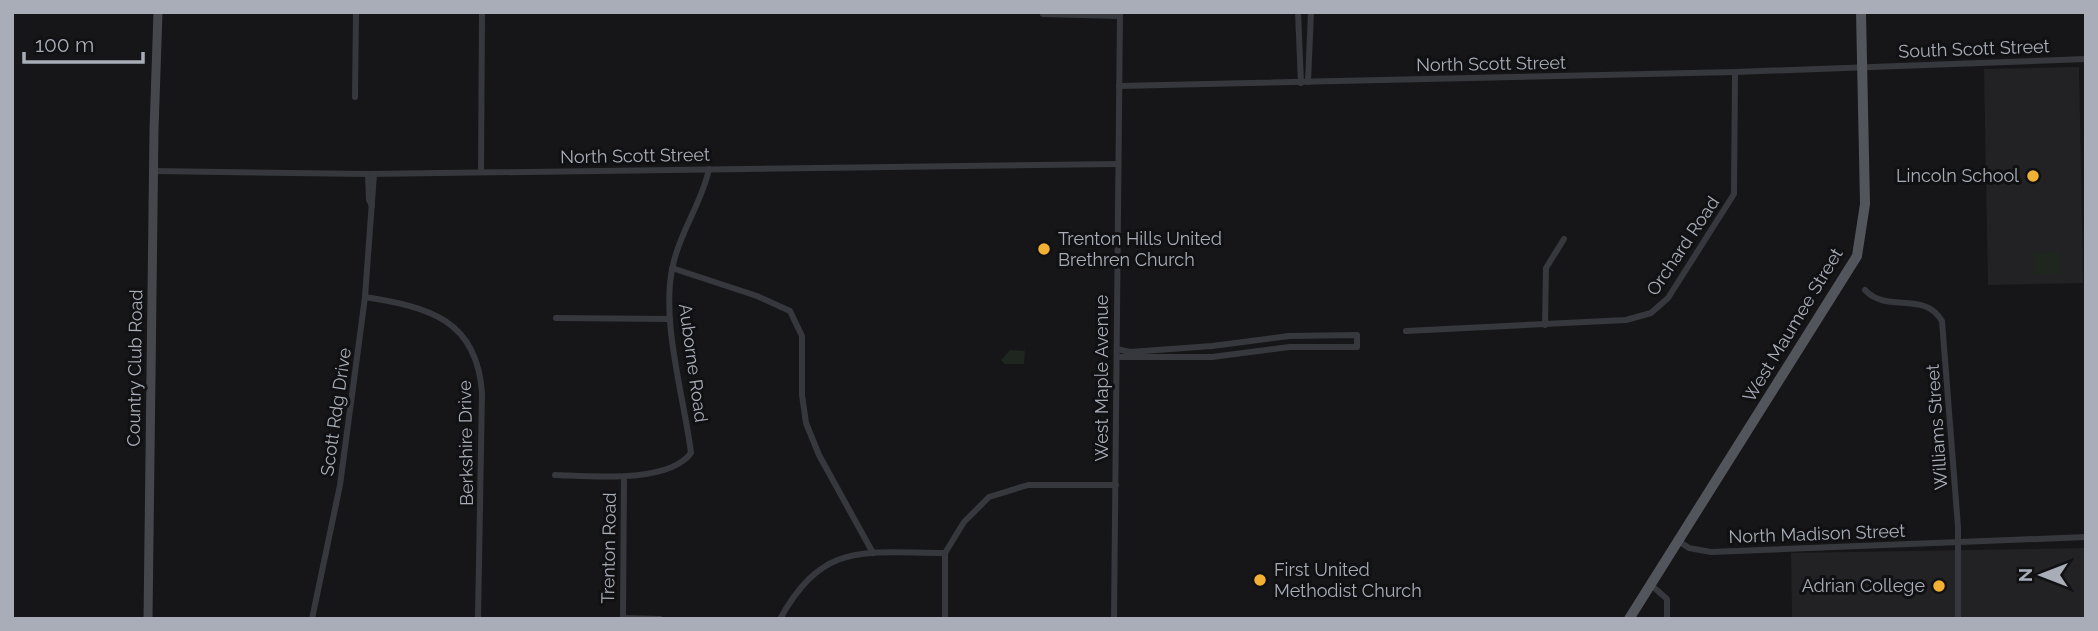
<svg xmlns="http://www.w3.org/2000/svg" width="2098" height="631" font-family="Raleway,sans-serif">
<style>
.built{fill:#222225}
.green{fill:#1e261f}
.lines{fill:none;stroke-linecap:round;stroke-linejoin:round}
.street{stroke:#37383d;stroke-width:6}
.secondary{stroke:#45474d;stroke-width:9}
.primary{stroke:#53555c;stroke-width:10}
.poi-dot{fill:#f2b134;stroke:#111113;stroke-width:2.5}
.labels{text-anchor:middle;stroke-width:6;stroke-linejoin:round;paint-order:stroke}
.street-label{font-size:18px;fill:#a8adb8;stroke:#111113}
.poi-label{font-size:18px;fill:#a8adb8;stroke:#111113;text-anchor:end}
</style>
<rect width="100%" height="100%" fill="#161618"/>
<!-- built -->
<g class="built">
<polygon points="2079,67 2083,283 1988,285 1984,69"/>
<polygon points="2086,548 2086,619 1792,619 1791,553"/>
</g>
<!-- green -->
<g class="green">
<polygon points="2060,252 2061,274 2034,275 2034,253"/>
<polygon points="1010,350 1025,351 1024,364 1005,364 1001,360"/>
</g>
<g class="lines">
<!-- street -->
<g class="street">
<polyline points="1298,12 1301,83"/>
<polyline points="1043,14 1120,16"/>
<polyline points="1308,82 1311,12"/>
<polyline points="1119,86 1735,72 2086,59"/>
<polyline points="355,97 356,12"/>
<polyline points="153,171 368,174 1118,164"/>
<polyline points="481,172 482,12"/>
<polyline points="368,174 369,200 372,206"/>
<polyline points="672,268 757,296 790,311 802,336 802,395 806,423 819,455 873,553"/>
<path d="M1865,290C1887,314 1924,290 1942,321L1958,527V619"/>
<path d="M365,297C428,307 477,319 482,393L478,619"/>
<polyline points="556,318 670,319"/>
<polyline points="1545,325 1546,268 1564,239"/>
<polyline points="1406,331 1626,320 1651,313 1668,298 1734,194 1735,72"/>
<polyline points="1117,349 1130,352 1212,346 1289,336 1357,335 1357,347 1290,347 1212,357 1117,357"/>
<path d="M555,475C590,476 668,484 691,453C684,396 660,320 673,265C680,231 702,203 709,169"/>
<polyline points="1680,542 1689,548 1711,552 2086,537"/>
<polyline points="1651,585 1667,599 1667,619"/>
<polyline points="623,618 660,619"/>
<polyline points="312,619 340,485 365,297 374,174"/>
<polyline points="623,619 624,477"/>
<path d="M780,619C824,540 864,553 945,553"/>
<polyline points="945,619 945,553 964,522 989,497 1028,485 1116,485"/>
<polyline points="1114,619 1120,12"/>
</g>
<!-- secondary -->
<polyline class="secondary" points="148,619 154,130 158,12"/>
<!-- primary -->
<polyline class="primary" points="1629,619 1857,256 1865,204 1861,12"/>
</g>
<!-- markers -->
<g class="poi-dot">
<circle cx="2033" cy="176" r="7"/>
<circle cx="1044" cy="249" r="7"/>
<circle cx="1260" cy="580" r="7"/>
<circle cx="1939" cy="586" r="7"/>
</g>
<g class="labels">
<!-- street labels -->
<g class="street-label">
<text transform="translate(1974 49) rotate(-2)" y="6">South Scott Street</text>
<text transform="translate(1491 64) rotate(-1)" y="6">North Scott Street</text>
<text transform="translate(635 156) rotate(-1)" y="6">North Scott Street</text>
<text transform="translate(1683 246) rotate(-56)" y="6">Orchard Road</text>
<text transform="translate(1793 325) rotate(-59)" y="6">West Maumee Street</text>
<text transform="translate(693 363) rotate(82)" y="6">Auborne Road</text>
<text transform="translate(135 368) rotate(-89)" y="6">Country Club Road</text>
<text transform="translate(1102 378) rotate(-90)" y="6">West Maple Avenue</text>
<text transform="translate(336 412) rotate(-82)" y="6">Scott Rdg Drive</text>
<text transform="translate(1937 427) rotate(-94)" y="6">Williams Street</text>
<text transform="translate(466 443) rotate(-91)" y="6">Berkshire Drive</text>
<text transform="translate(1817 534) rotate(-2)" y="6">North Madison Street</text>
<text transform="translate(609 548) rotate(-89)" y="6">Trenton Road</text>
</g>
<!-- poi labels -->
<g class="poi-label">
<text x="2019" y="182">Lincoln School</text>
<text x="1058" y="245" text-anchor="start">Trenton Hills United<tspan x="1058" dy="21">Brethren Church</tspan></text>
<text x="1274" y="576" text-anchor="start">First United<tspan x="1274" dy="21">Methodist Church</tspan></text>
<text x="1925" y="592">Adrian College</text>
</g>
</g>
<!-- border -->
<rect width="2098" height="631" fill="none" stroke="#a8adb8" stroke-width="28"/>
<!-- north arrow -->
<g transform="translate(2042 575) rotate(270)" stroke="#111113" stroke-width="5" paint-order="stroke">
<path d="M0-5L12 26L0 18L-12 26Z" fill="#a8adb8"/>
<text y="-10" font-size="19" font-weight="bold" text-anchor="middle" fill="#a8adb8">N</text>
</g>
<!-- scale -->
<path d="M24 52v10h119v-10" fill="none" stroke="#a8adb8" stroke-width="3.5"/>
<text x="35" y="52" font-size="21" fill="#a8adb8" stroke="#111113" stroke-width="5" paint-order="stroke">100 m</text>
</svg>
